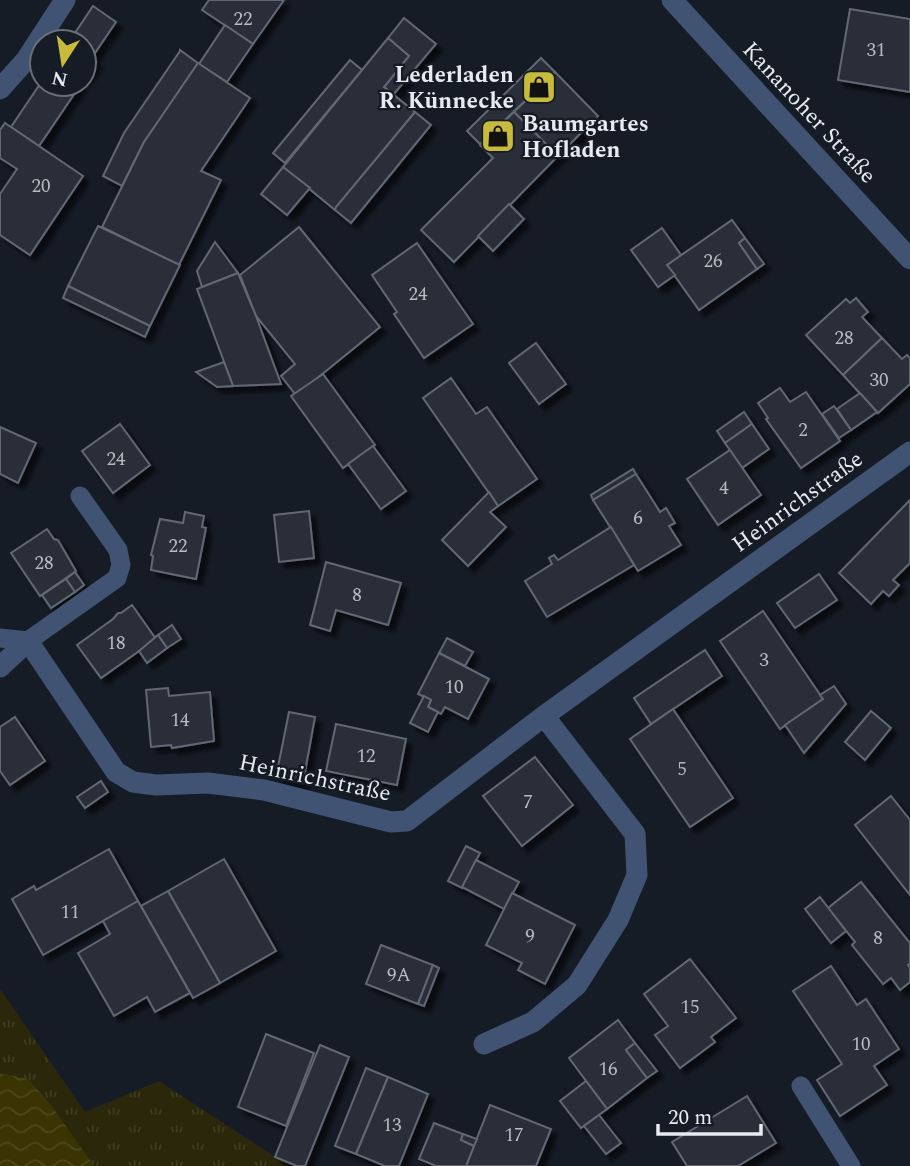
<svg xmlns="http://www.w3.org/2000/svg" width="910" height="1166" font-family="Spectral,serif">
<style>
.park{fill:url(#park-tufts)}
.water{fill:url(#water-waves)}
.building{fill:#292f39;stroke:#616874;stroke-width:2;filter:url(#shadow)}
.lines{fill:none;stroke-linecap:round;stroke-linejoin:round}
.service{stroke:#405372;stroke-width:19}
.minor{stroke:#405372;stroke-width:21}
.tertiary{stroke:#405372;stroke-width:21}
.labels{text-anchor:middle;stroke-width:5;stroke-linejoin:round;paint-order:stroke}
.number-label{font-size:19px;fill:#b7bcc3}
.poi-label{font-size:23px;font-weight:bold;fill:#e6ebf1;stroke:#161c26;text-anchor:end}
.street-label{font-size:23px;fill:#e6ebf1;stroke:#161c26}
</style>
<defs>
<pattern id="park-tufts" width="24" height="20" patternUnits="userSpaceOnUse" patternTransform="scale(1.75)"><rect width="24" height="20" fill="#2a270b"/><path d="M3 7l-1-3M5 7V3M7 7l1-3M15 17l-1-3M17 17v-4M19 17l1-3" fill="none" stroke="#3f3c23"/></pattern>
<pattern id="water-waves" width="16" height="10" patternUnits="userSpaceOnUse" patternTransform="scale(1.75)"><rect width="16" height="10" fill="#393402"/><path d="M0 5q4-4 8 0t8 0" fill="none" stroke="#4c481b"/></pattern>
<filter id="shadow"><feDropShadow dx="6" dy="6" stdDeviation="2" flood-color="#0009"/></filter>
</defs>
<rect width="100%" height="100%" fill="#161c26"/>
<!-- park -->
<polygon class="park" points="0,989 85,1112 159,1081 289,1166 0,1166"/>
<!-- water -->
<polygon class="water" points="0,1073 28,1079 51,1105 94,1166 0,1166"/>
<!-- building -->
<g class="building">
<polygon points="209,0 284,0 253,44 202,10"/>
<polygon points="93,6 116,22 91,59 96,62 84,80 84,42 69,42"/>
<polygon points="850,9 910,19 910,92 838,80"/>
<polygon points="404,18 436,44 393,95 384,87 409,56 388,38"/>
<polygon points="225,25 253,44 227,82 199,64"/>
<polygon points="388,38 409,56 384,87 415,112 335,210 283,167"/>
<polygon points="180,51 180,50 199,64 144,142 122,186 103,176 124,133"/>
<polygon points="541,58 555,72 480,144 467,131"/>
<polygon points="350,60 362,70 285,163 273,153"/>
<polygon points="198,63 250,98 201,171 221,180 179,265 102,227 144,142"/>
<polygon points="555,72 598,116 558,156 514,112"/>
<polygon points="42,81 42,84 81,84 39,146 11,127"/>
<polygon points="415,112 431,125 351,223 335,210 336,207"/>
<polygon points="514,112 558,156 454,262 421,230 493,158 480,145"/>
<polygon points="5,123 83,176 30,255 0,235 0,194 17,169 0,158 0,130"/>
<polygon points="283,167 310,188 287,215 261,194"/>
<polygon points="509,204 524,219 493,251 478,236"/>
<polygon points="732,220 745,238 739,243 757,269 699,310 667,265"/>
<polygon points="98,226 180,265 150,326 68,286"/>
<polygon points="299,227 380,327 310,384 295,394 281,376 295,364 256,316 240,275"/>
<polygon points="662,228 681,255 667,265 675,275 658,287 631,250"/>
<polygon points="745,238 764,264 757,269 739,243"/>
<polygon points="215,242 238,273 202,287 197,271"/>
<polygon points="417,243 473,324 424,358 394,314 397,312 372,275"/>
<polygon points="238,273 256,316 281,384 233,386 197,289"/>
<polygon points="68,286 150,326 145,337 63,298"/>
<polygon points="856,298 868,312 862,317 882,338 843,375 806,335 846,299 850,303"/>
<polygon points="882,338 902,359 907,355 910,358 910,384 878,413 843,375"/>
<polygon points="536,343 566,384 539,404 509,363"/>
<polygon points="224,362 233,386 217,387 196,372"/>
<polygon points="323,374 375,445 343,468 291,396"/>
<polygon points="451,378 476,414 487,407 537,479 498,506 423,398"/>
<polygon points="780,388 790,402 806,392 840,441 801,468 766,419 768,418 758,403"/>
<polygon points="860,393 877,412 851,430 837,409"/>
<polygon points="834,406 851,430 839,438 822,414"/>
<polygon points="744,412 752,424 725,443 717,431"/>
<polygon points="120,424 150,465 113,493 82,451"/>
<polygon points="752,424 769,449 742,468 725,443"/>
<polygon points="0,427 36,443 18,483 0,474"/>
<polygon points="373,446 406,491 381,509 348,464"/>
<polygon points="730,450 761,495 718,525 687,479"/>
<polygon points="633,469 636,474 593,500 591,495"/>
<polygon points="636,474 660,512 666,508 675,523 669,526 681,545 638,571 593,500"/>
<polygon points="489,492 498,506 490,512 506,527 468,566 442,540"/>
<polygon points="910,500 910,563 893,580 899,585 889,596 883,591 871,604 839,573"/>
<polygon points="309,511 314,558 279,562 274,515"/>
<polygon points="185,512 204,516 202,527 206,528 196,579 151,570 153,556 151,555 160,519 183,523"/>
<polygon points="611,527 634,565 547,617 525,581 552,564 549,558 554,555 558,560"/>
<polygon points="47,529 54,539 58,540 76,571 40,596 11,553"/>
<polygon points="326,562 401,583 388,625 336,610 330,631 310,625"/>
<polygon points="75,572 84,585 75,592 66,579"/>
<polygon points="819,574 837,600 795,628 777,603"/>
<polygon points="66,579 75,592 51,608 42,595"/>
<polygon points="132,605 156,639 101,678 77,645 113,619 118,613 121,613"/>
<polygon points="763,611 823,699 780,729 720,641"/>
<polygon points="172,625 181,639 167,648 158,635"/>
<polygon points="158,635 167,648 147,663 139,651"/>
<polygon points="447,638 473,652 465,666 439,653"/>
<polygon points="705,650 722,676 651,724 634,698"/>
<polygon points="439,653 489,679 468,719 445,707 441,714 428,707 431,700 418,694"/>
<polygon points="834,686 846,704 804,753 785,725 823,699 820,695"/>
<polygon points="168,688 169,696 210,692 214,741 172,748 171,745 151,747 146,690"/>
<polygon points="424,696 431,700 428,707 438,712 428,732 410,723"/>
<polygon points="673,709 733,798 690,827 630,739"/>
<polygon points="871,711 891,728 865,760 845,742"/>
<polygon points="289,712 315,717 303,783 276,777"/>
<polygon points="15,717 45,761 10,785 0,771 0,727"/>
<polygon points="336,724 406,739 397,785 326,771"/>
<polygon points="535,757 573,805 522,846 483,796"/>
<polygon points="101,781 108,792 85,808 77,797"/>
<polygon points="891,796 910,820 910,895 855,825"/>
<polygon points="466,846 480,853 462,888 448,881"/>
<polygon points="109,849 138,901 43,955 12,899 34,886 36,890"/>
<polygon points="224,859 276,951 220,983 168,891"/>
<polygon points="476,860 519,882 504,909 462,887"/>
<polygon points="861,882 910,943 910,963 908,965 910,968 910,982 900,990 891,978 883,984 852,945 855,942 828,908"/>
<polygon points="168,891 220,983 193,998 141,906"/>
<polygon points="512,893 575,925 545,984 518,970 522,963 486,945"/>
<polygon points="820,897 846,931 831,943 805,909"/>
<polygon points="138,901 190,993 155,1012 147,997 114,1016 78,953 110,934 103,921"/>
<polygon points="381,945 433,965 418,1004 366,984"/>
<polygon points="690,959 736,1018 711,1037 715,1042 680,1068 655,1035 668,1026 644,994"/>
<polygon points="433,965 439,968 424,1006 418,1004"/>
<polygon points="831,966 857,1005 866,999 899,1049 874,1066 887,1085 840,1116 817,1080 842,1064 793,991"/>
<polygon points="618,1020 635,1043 626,1050 647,1078 607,1109 569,1058"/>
<polygon points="266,1034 314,1053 286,1126 238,1107"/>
<polygon points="635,1043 657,1071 647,1078 626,1050"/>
<polygon points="320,1045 349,1057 305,1166 297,1166 275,1157"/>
<polygon points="366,1068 388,1077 356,1154 335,1146"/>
<polygon points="388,1077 428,1094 399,1166 385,1166 356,1154"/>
<polygon points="586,1081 607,1109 581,1128 560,1101"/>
<polygon points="747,1096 776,1143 738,1166 687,1166 672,1142"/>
<polygon points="490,1105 551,1129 536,1166 466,1166"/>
<polygon points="599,1115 621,1143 606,1154 584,1126"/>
<polygon points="434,1123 463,1134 461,1140 474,1146 466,1166 436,1166 419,1159"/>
<polygon points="463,1134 477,1139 474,1146 461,1140"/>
</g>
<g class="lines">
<!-- service -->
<g class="service">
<polyline points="0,638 28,641 117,578 121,565 118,550 80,496"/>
<polyline points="801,1086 851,1166"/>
</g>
<!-- minor -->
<g class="minor">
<polyline points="0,89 26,60 65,0"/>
<polyline points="0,667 28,641 116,772 133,782 156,785 208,783 264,790 391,822 407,821 544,716 910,452"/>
<polyline points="484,1044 533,1022 577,985 618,920 637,875 635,834 544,716"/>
</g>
<!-- tertiary -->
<polyline class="tertiary" points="672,0 910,259"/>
</g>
<!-- icons -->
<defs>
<g id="shop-square" transform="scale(1.75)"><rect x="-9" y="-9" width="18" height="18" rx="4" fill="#c8bb3b" stroke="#161c26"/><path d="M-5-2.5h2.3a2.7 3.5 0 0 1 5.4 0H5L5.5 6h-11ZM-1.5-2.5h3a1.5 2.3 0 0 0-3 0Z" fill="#111"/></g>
</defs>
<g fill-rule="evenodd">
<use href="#shop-square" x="539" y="87"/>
<use href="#shop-square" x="498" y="136"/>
</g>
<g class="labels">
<!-- number labels -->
<g class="number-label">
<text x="243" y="25">22</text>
<text x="876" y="56">31</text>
<text x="41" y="192">20</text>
<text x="713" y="267">26</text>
<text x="418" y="300">24</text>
<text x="844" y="344">28</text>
<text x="879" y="386">30</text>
<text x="803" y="436">2</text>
<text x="116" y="465">24</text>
<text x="724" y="494">4</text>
<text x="638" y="524">6</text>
<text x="178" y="552">22</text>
<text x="44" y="569">28</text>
<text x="357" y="601">8</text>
<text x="116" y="649">18</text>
<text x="764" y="666">3</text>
<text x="454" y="693">10</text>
<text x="180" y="726">14</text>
<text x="366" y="762">12</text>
<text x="682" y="775">5</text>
<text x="528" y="808">7</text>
<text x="70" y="918">11</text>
<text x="530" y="942">9</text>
<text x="878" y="944">8</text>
<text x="399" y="981">9A</text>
<text x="690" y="1013">15</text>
<text x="861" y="1050">10</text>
<text x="608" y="1075">16</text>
<text x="392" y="1131">13</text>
<text x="514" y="1141">17</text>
</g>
<!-- poi labels -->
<g class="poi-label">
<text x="514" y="82">Lederladen<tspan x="514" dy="26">R. Künnecke</tspan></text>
<text x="522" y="131" text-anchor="start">Baumgartes<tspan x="522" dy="26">Hofladen</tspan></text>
</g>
<!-- street labels -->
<g class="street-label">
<text transform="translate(810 112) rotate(47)" y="8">Kananoher Straße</text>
<text transform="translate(797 501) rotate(-36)" y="8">Heinrichstraße</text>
<text transform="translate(315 777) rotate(12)" y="8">Heinrichstraße</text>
</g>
</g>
<!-- north arrow -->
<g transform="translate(63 63) rotate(192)"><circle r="33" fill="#161c26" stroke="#696f77" stroke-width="2"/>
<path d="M0-5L12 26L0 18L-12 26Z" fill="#c8bb3b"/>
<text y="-10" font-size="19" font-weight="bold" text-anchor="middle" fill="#e6ebf1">N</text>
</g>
<!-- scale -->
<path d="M658 1124v10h103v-10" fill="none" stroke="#e6ebf1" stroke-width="3.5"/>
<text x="668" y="1124" font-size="21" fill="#e6ebf1" stroke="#161c26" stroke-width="5" paint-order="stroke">20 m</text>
</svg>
